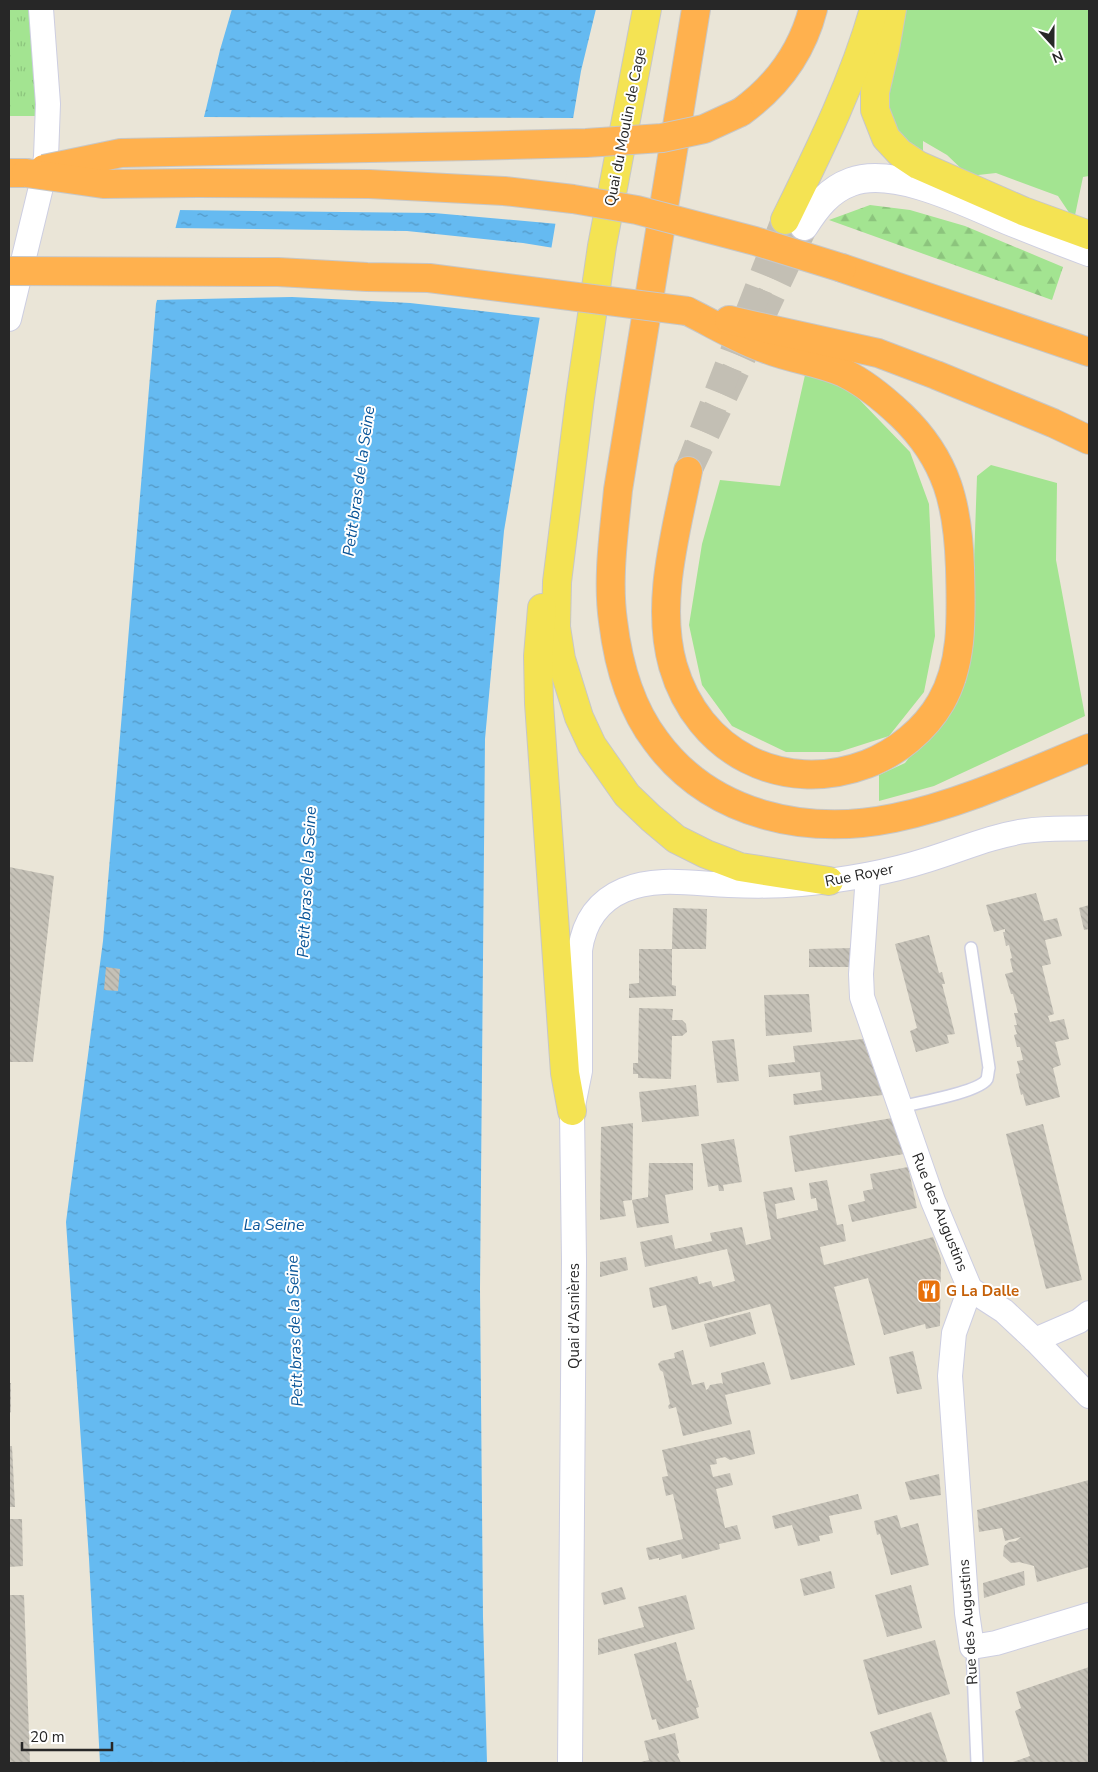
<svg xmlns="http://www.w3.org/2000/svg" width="1098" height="1772" font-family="'Nunito Sans',sans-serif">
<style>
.grass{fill:#a3e491}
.forest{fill:url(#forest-firs)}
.park{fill:url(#park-tufts)}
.water{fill:url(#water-ripples)}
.pier{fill:#eae5d7}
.building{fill:url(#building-back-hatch)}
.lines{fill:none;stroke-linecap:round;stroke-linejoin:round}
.secondary-tunnel{stroke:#c3bfb4;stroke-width:28;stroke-dasharray:28 14;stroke-linecap:butt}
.motorway-tunnel{stroke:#c3bfb4;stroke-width:28;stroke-dasharray:28 14;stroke-linecap:butt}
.service-casing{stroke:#cdcee1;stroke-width:14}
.minor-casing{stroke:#cdcee1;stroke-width:26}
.secondary-casing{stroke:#cdcee1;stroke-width:30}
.primary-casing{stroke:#c7c7c7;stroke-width:30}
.motorway-casing{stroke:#c7c7c7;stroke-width:30}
.service{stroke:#fff;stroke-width:11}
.minor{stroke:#fff;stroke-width:24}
.secondary{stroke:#fff;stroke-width:28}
.primary{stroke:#f4e353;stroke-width:28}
.motorway{stroke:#ffb14e;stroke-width:28}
.motorway-bridge-casing{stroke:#c7c7c7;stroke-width:30;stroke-linecap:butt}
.motorway-bridge{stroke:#ffb14e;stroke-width:28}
.labels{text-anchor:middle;stroke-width:4;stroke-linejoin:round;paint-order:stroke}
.street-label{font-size:15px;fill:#272727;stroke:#fff}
.food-label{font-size:15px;font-weight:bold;fill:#c56008;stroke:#fff;text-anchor:start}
.water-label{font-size:16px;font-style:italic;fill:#095598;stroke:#fff}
</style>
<defs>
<pattern id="forest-firs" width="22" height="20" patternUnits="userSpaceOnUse" patternTransform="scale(1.25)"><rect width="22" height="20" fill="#a3e491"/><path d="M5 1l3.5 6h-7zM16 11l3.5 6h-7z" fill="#8cc47d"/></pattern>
<pattern id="park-tufts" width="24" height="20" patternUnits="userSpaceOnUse" patternTransform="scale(1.25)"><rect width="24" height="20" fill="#a3e491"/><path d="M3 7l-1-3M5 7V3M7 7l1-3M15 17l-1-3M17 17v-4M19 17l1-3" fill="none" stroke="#8cc47d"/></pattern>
<pattern id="water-ripples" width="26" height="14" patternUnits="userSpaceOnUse" patternTransform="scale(1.25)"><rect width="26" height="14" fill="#65baf1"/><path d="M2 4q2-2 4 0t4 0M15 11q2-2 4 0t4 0" fill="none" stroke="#5397c3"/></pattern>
<pattern id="building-back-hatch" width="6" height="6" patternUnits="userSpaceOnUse" patternTransform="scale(1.25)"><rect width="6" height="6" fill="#c5c1b7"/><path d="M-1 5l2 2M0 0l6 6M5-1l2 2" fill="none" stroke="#a9a69d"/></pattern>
</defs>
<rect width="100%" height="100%" fill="#eae5d7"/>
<!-- grass -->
<g class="grass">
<polygon points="902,9 1089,9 1089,176 1083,177 1074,220 1058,196 996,173 969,176 947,155 923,141 923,158 898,136 885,106"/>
<polygon points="805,375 826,377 854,394 910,452 929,504 935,636 924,692 889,736 839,752 786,752 732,726 702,685 689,625 702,544 720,480 780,486"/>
<polygon points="991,465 1057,483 1056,560 1085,716 934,786 879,801 879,775 905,763 966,682 973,590 977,476"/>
</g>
<!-- forest -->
<polygon class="forest" points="870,205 910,210 965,226 1063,267 1052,300 829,220"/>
<!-- park -->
<polygon class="park" points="9,9 31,9 38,116 9,116"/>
<!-- water -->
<polygon class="water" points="232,9 596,9 581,71 504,531 485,739 480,1289 483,1617 487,1763 100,1763 89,1559 66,1222 103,941 156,304 206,109 220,50"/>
<!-- pier -->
<g class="pier">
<polygon points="202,117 576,118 558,224 434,213 177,210"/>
<polygon points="173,228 407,231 523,243 554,248 542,318 410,303 292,297 154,300"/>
</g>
<!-- building -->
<g class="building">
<polygon points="9,867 54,876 33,1062 9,1062"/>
<polygon points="1036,893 1044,921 1057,918 1062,936 1045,940 1051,964 1042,966 1054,1014 1048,1016 1050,1022 1064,1019 1069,1039 1055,1042 1061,1065 1053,1068 1060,1097 1026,1106 1023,1094 1021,1095 1016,1074 1020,1073 1017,1061 1023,1060 1020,1047 1017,1047 1014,1035 1017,1034 1014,1025 1017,1025 1014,1013 1018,1013 1013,994 1011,994 1005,974 1013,972 1010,959 1012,958 1009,945 1006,946 1003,932 1005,932 1005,929 994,932 986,905"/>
<polygon points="1089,905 1089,929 1084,930 1079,908"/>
<polygon points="673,908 707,909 706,949 672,949"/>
<polygon points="929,935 939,973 942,972 945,984 942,984 955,1034 947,1035 949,1043 916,1052 910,1031 917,1028 895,944"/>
<polygon points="852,948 850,967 809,967 809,949"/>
<polygon points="639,949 672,949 672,985 676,986 676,996 629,998 629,984 639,983"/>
<polygon points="106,967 120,969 118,991 104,990"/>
<polygon points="809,994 812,1032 766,1036 764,995"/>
<polygon points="639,1008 673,1009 672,1020 682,1020 686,1024 687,1032 682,1036 672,1036 671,1079 638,1078 638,1074 633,1074 633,1063 638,1063"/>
<polygon points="734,1039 739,1081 717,1083 712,1041"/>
<polygon points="863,1039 883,1095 794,1105 793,1094 822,1090 820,1072 769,1077 768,1065 795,1062 793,1046"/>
<polygon points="696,1085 699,1116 642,1122 639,1092"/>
<polygon points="892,1118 904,1154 795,1172 789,1136"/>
<polygon points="633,1123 632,1200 623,1201 626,1216 600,1220 601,1127"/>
<polygon points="1043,1124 1082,1280 1046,1289 1006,1134"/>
<polygon points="734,1139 742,1182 723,1185 724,1191 719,1191 718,1185 708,1187 701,1144"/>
<polygon points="649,1163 693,1163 693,1190 665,1195 669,1223 637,1228 632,1200 648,1197"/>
<polygon points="908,1167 917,1208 852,1222 848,1205 865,1201 863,1191 873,1189 870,1174"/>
<polygon points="827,1180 837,1225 843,1224 846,1241 820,1247 824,1265 933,1237 941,1259 940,1326 926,1329 925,1324 884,1335 868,1278 834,1287 855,1365 791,1380 770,1304 672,1330 666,1305 653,1308 649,1288 697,1276 699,1284 711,1281 713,1287 735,1281 727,1249 645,1267 640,1242 672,1235 675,1249 712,1241 710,1233 742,1227 746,1245 771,1239 763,1192 792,1187 795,1200 775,1204 777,1219 818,1210 816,1198 811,1199 809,1183"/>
<polygon points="626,1257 628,1270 600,1277 600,1262"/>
<polygon points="750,1312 756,1334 710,1347 704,1324"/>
<polygon points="683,1350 692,1385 704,1382 706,1390 708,1389 710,1385 721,1383 723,1384 721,1373 764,1362 771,1384 725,1395 732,1424 683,1436 676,1407 669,1409 668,1406 670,1404 663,1372 660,1370 658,1364 661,1361 675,1358 674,1353"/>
<polygon points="913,1351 922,1389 897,1394 889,1357"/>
<polygon points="9,1383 11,1383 11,1412 9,1413"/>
<polygon points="750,1430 755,1454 730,1460 725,1457 716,1459 717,1464 710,1465 713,1477 730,1473 733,1485 716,1489 725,1528 737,1525 741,1539 719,1544 720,1549 682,1559 681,1554 659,1560 659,1558 649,1560 646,1548 683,1539 673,1494 666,1496 662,1477 668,1476 662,1450"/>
<polygon points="9,1446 12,1446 15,1507 9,1507"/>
<polygon points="939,1474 941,1495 910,1500 905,1482"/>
<polygon points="1089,1480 1089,1567 1037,1582 1034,1566 1019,1562 1011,1563 1003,1556 1004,1546 1009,1542 1016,1541 1021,1537 1005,1541 1002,1528 979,1532 977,1510"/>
<polygon points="858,1494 862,1509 829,1516 833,1533 819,1536 820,1541 798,1546 792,1525 775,1529 772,1516"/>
<polygon points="897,1515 901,1528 918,1523 929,1565 891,1575 880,1534 877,1535 874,1521"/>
<polygon points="9,1519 22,1519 23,1566 9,1567"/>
<polygon points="831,1571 835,1588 804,1596 800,1579"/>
<polygon points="1024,1571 1025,1585 984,1598 983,1583"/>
<polygon points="911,1585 922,1628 887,1637 875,1595"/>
<polygon points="622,1587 626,1599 604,1605 601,1593"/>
<polygon points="9,1595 24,1595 30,1763 9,1763"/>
<polygon points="686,1595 695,1629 598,1655 598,1639 644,1627 638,1607"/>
<polygon points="935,1640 950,1694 878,1715 863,1660"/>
<polygon points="676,1642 687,1681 691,1680 699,1707 696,1708 699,1718 659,1730 656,1719 652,1720 634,1654"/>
<polygon points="1089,1667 1089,1763 1010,1763 1030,1756 1015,1711 1021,1708 1016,1692"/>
<polygon points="931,1712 948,1763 881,1763 870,1732"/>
<polygon points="675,1733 679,1753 677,1754 681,1763 637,1763 649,1760 644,1741"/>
</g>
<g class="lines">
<!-- secondary-tunnel -->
<polyline class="secondary-tunnel" points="688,471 804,226"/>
<!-- motorway-tunnel -->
<polyline class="motorway-tunnel" points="688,471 785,220"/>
<!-- service casing -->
<g class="service-casing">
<g id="service">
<path d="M900,1107C916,1103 980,1092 987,1079C988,1076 988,1071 989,1068L971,948"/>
<polyline points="972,1647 977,1763"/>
</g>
</g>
<!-- minor casing -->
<g class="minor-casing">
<g id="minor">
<polyline points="9,319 41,187 46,157 48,104 41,9"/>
<polyline points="868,875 861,974 862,997 933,1201 970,1289 954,1333 950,1376 967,1613 972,1647 996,1643 1089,1615"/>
<polyline points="970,1289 1004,1311 1035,1340 1089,1396"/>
<polyline points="1035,1340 1079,1321 1089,1313"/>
<path d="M570,1763L574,1261L572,1111L580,1071V950C584,922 598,901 624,890C656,876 696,884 729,885C753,886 777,886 801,884C844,880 886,873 927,860C960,850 991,836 1025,831C1046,828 1068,829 1089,828"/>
</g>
</g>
<!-- secondary casing -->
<g class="secondary-casing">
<path id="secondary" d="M804,226C816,207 829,190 851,182C894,166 967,203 1007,220C1034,231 1062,242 1089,252"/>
</g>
<!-- primary casing -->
<g class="primary-casing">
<g id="primary">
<polyline points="647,9 602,246 580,398 557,582 556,627 561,659 579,717 592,745 627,795 651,818 676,839 706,854 740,867 829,881"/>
<polyline points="892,9 885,49 875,92 875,110 886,138 900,153 918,165 1023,211 1089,235"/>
<path d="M785,220C819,151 853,83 874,9"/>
<polyline points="542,608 538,656 539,703 565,1073 572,1111"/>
</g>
</g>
<!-- motorway casing -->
<g class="motorway-casing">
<g id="motorway">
<path d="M696,9L618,490C614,533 607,578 613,621C618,663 630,707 656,741C711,816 807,836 894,818C961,804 1026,774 1089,748"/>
<path d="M741,112C777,86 802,52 813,9"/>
<polyline points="9,173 26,173"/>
<polyline points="842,268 1089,352"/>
<path d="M687,311C712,323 739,340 766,349C791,359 819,362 844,373C865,383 884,399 901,415C948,460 958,506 960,568C961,613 964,662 941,702C925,730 896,753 867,764C782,796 698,752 673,666C655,603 676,533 688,471"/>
<polyline points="729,320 878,353 936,375 1053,423 1089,440"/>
</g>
</g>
<!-- service -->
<use href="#service" class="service"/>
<!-- minor -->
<use href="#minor" class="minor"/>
<!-- secondary -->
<use href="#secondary" class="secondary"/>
<!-- primary -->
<use href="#primary" class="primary"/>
<!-- motorway -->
<use href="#motorway" class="motorway"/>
<!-- motorway-bridge casing -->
<g class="motorway-bridge-casing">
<g id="motorway-bridge">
<polyline points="44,169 121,153 473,146 586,143 662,138 704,129 741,112"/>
<polyline points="26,173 103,184 197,183 369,184 504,191 573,199 637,210 755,241 842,268"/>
<polyline points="9,271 278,272 367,277 429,278 687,311"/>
</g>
</g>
<!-- motorway-bridge -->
<use href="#motorway-bridge" class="motorway-bridge"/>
</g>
<!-- icons -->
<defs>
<g id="restaurant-square" transform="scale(1.25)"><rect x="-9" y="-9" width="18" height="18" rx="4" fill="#e8710a" stroke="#fff"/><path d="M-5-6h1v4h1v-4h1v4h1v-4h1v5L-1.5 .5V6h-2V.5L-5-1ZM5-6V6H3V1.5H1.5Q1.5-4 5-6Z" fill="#fff"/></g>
</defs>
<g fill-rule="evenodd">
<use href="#restaurant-square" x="929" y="1291"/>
</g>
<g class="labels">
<!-- street labels -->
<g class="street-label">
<text transform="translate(625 127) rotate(-79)" y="5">Quai du Moulin de Cage</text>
<text transform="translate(859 875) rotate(-11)" y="5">Rue Royer</text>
<text transform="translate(940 1212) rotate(68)" y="5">Rue des Augustins</text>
<text transform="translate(574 1316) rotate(-90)" y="5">Quai d'Asnières</text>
<text transform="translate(968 1622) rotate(-94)" y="5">Rue des Augustins</text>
</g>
<!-- food labels -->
<g class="food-label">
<text x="946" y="1296">G La Dalle</text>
</g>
<!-- water labels -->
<g class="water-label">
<text transform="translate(358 481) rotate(-82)" y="6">Petit bras de la Seine</text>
<text transform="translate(306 882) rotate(-87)" y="6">Petit bras de la Seine</text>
<text x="274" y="1230">La Seine</text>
<text transform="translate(294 1331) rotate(-92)" y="6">Petit bras de la Seine</text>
</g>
</g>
<!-- border -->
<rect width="1098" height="1772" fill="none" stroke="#272727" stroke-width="20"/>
<!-- north arrow -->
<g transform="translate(1053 45) rotate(159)" stroke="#ffffff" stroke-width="4" paint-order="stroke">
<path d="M0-4L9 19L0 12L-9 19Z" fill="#272727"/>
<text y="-8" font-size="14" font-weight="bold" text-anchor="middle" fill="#272727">N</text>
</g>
<!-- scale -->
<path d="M22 1742v8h90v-8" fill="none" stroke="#272727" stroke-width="2.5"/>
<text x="30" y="1742" font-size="15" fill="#272727" stroke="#ffffff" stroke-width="4" paint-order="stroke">20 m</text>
</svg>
